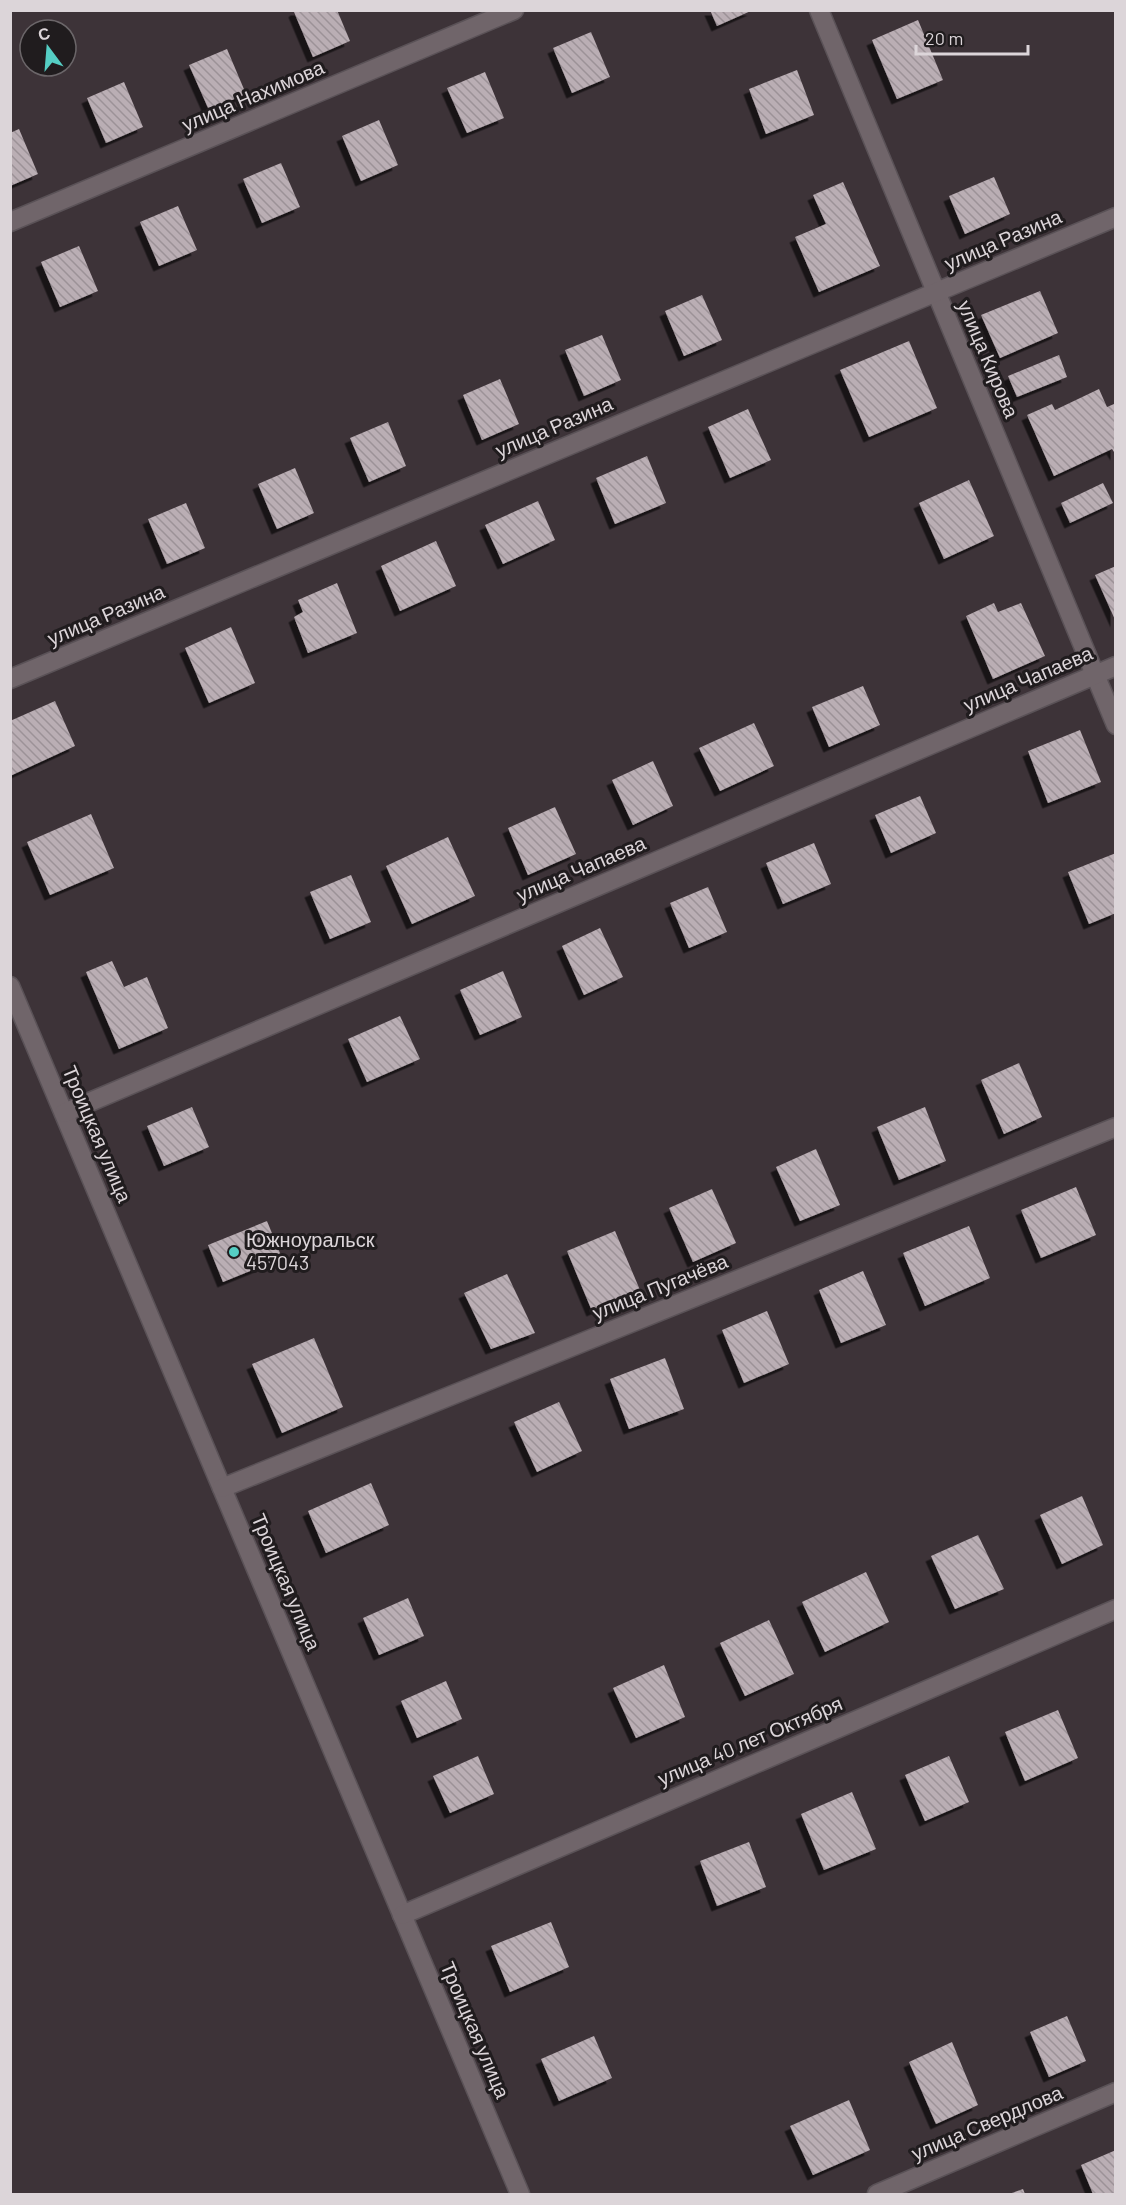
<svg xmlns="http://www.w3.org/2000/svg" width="1126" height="2205" font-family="Barlow,sans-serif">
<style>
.building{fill:url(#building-back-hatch);filter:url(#shadow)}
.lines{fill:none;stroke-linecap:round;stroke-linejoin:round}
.minor-casing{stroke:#5a5257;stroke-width:21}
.minor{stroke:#70656a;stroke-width:18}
.poi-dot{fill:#55cec4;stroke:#201c1e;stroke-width:2}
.labels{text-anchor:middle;stroke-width:6;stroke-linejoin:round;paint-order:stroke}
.street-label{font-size:20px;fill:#dcd5d9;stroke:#201c1e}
.poi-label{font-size:20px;fill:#dcd5d9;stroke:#201c1e;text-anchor:start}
</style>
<defs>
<pattern id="building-back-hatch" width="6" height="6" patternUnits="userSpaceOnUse" patternTransform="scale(1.5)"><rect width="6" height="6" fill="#baaeb4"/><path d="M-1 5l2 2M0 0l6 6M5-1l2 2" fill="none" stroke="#9c9297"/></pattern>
<filter id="shadow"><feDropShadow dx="-5.5" dy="5.5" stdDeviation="0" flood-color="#0009"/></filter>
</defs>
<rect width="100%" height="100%" fill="#3d3338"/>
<!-- building -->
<g class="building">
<polygon points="296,10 337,10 350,41 313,57 294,12"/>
<polygon points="710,10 753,10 717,26"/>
<polygon points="918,20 943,80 897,99 872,40"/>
<polygon points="591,32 610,77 572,93 553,48"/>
<polygon points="227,49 246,94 209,110 189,65"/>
<polygon points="797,70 814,115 766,134 749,89"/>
<polygon points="485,72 504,118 467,133 447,88"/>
<polygon points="124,82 143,127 106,143 87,98"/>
<polygon points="379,120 398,165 361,181 342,136"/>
<polygon points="19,129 38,174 10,186 10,133"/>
<polygon points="281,163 300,207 262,223 243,179"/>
<polygon points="994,177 1010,214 965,234 949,196"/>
<polygon points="843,182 880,266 819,292 795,237 826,224 813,195"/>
<polygon points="178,206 197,250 159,266 140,222"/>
<polygon points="79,246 98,291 60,307 41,262"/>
<polygon points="1040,291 1058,333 1000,358 981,315"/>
<polygon points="702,295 722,340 684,356 665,311"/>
<polygon points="602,335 621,380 584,396 565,350"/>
<polygon points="909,341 937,408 869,437 840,370"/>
<polygon points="1059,355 1067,377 1017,397 1008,376"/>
<polygon points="500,379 519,424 482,440 463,395"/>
<polygon points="1099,389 1107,407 1114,404 1116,408 1116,455 1112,449 1054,476 1027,415 1052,404 1055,410"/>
<polygon points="748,409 771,460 730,478 708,427"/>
<polygon points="388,422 406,466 369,482 350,438"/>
<polygon points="647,456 666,503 615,524 596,478"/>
<polygon points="295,468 314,513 277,529 258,484"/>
<polygon points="969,480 994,536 944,559 919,503"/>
<polygon points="1103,483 1113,503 1070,523 1061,503"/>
<polygon points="538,501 555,540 503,564 485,525"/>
<polygon points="186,503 205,548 167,564 148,519"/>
<polygon points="436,541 456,586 400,611 381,566"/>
<polygon points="1116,566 1116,622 1095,575"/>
<polygon points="337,583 357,633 308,653 294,617 303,612 298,600"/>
<polygon points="994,603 998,612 1021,603 1045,656 993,679 966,616"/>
<polygon points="231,627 255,683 209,703 185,648"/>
<polygon points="863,686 880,725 829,747 812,707"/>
<polygon points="55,701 75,746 10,776 10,721"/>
<polygon points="754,723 774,766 720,791 699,748"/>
<polygon points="1080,730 1101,782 1048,803 1028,751"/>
<polygon points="653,761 673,806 633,825 612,780"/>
<polygon points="920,796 936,833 891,853 875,815"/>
<polygon points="555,807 576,854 528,875 508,828"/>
<polygon points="91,814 114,868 50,895 27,842"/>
<polygon points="448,837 475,896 412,924 386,866"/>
<polygon points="814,843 831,884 783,904 766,863"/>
<polygon points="1116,853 1116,913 1089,924 1068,872"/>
<polygon points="351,875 371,922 330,939 310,892"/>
<polygon points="708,887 727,932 689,948 670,903"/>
<polygon points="600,928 623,977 584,995 562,946"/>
<polygon points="112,961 124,987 147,977 168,1028 119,1049 86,972"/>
<polygon points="503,971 522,1017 480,1035 460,990"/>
<polygon points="400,1016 420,1059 367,1082 348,1039"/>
<polygon points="1019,1063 1042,1117 1004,1134 981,1080"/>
<polygon points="192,1107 209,1147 164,1166 147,1126"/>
<polygon points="925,1107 946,1161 899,1180 877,1127"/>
<polygon points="816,1149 840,1205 800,1221 776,1167"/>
<polygon points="1076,1187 1096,1235 1041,1258 1021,1210"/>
<polygon points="712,1189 736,1243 693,1262 669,1208"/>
<polygon points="267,1221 282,1258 223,1282 208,1245"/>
<polygon points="969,1226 990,1278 925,1306 903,1253"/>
<polygon points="615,1231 640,1290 592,1311 567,1251"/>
<polygon points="863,1271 886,1325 841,1343 819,1290"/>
<polygon points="507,1274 535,1333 491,1349 464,1293"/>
<polygon points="767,1311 789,1364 744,1383 722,1330"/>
<polygon points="314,1338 343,1407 282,1433 252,1364"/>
<polygon points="665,1358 684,1409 629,1429 610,1379"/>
<polygon points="559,1402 582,1451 537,1472 514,1422"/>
<polygon points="371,1483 389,1525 326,1553 308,1511"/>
<polygon points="1082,1496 1103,1545 1062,1564 1040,1515"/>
<polygon points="978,1535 1004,1589 955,1609 931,1556"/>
<polygon points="866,1572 889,1622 825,1652 802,1602"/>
<polygon points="408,1598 424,1636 379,1655 363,1618"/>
<polygon points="769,1620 794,1674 745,1696 720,1643"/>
<polygon points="664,1665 685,1717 636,1738 613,1688"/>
<polygon points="446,1681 462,1719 417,1738 401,1701"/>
<polygon points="1058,1710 1078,1758 1025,1781 1005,1732"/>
<polygon points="478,1756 494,1794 450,1813 433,1776"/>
<polygon points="949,1756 969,1802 925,1821 905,1775"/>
<polygon points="852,1792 876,1849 824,1870 801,1814"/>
<polygon points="749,1842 766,1887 717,1906 700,1861"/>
<polygon points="551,1922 569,1967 510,1992 491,1946"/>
<polygon points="1067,2016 1086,2061 1049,2077 1030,2032"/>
<polygon points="594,2036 612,2078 559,2101 541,2059"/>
<polygon points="952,2042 978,2105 936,2124 909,2062"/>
<polygon points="849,2100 870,2150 813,2175 790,2126"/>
<polygon points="1116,2150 1116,2194 1093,2194 1081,2165"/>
<polygon points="1023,2189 1025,2194 1009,2194"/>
</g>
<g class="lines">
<!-- minor casing -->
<g class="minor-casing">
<g id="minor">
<polyline points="819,10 1116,725"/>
<polyline points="10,222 514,10"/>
<polyline points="10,679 1116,217"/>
<polyline points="10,986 520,2194"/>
<polyline points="64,1113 1116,666"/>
<polyline points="222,1488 1116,1127"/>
<polyline points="402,1915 1116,1609"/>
<polyline points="877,2194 1116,2092"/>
</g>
</g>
<!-- minor -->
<use href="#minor" class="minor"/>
</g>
<!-- markers -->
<circle class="poi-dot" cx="234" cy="1252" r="6"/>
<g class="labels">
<!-- street labels -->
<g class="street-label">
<text transform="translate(253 96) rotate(-23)" y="7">улица Нахимова</text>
<text transform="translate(1003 240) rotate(-23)" y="7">улица Разина</text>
<text transform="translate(988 359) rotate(67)" y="7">улица Кирова</text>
<text transform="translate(554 427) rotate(-23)" y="7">улица Разина</text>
<text transform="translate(106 615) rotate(-23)" y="7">улица Разина</text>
<text transform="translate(1028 679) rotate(-23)" y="7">улица Чапаева</text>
<text transform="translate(581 869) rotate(-23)" y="7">улица Чапаева</text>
<text transform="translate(97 1134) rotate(67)" y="7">Троицкая улица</text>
<text transform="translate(660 1287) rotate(-22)" y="7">улица Пугачёва</text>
<text transform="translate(286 1582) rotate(67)" y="7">Троицкая улица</text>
<text transform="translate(750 1741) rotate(-23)" y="7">улица 40 лет Октября</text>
<text transform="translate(475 2030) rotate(67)" y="7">Троицкая улица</text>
<text transform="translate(987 2123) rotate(-23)" y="7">улица Свердлова</text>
</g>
<!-- poi labels -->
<g class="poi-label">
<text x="246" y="1247">Южноуральск<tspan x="246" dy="23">457043</tspan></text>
</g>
</g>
<!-- border -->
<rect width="1126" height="2205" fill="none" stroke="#dcd5d9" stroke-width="24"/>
<!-- north arrow -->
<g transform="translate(48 48) rotate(344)"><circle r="28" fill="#201c1e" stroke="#6b6669" stroke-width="1.5"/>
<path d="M0-4.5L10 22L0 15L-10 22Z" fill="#55cec4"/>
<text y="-9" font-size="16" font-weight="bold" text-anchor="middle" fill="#dcd5d9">С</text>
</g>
<!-- scale -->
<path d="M916 45v9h112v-9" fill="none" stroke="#dcd5d9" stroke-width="3"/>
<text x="925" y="45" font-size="18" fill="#dcd5d9" stroke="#201c1e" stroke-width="4.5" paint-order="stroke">20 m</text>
</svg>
